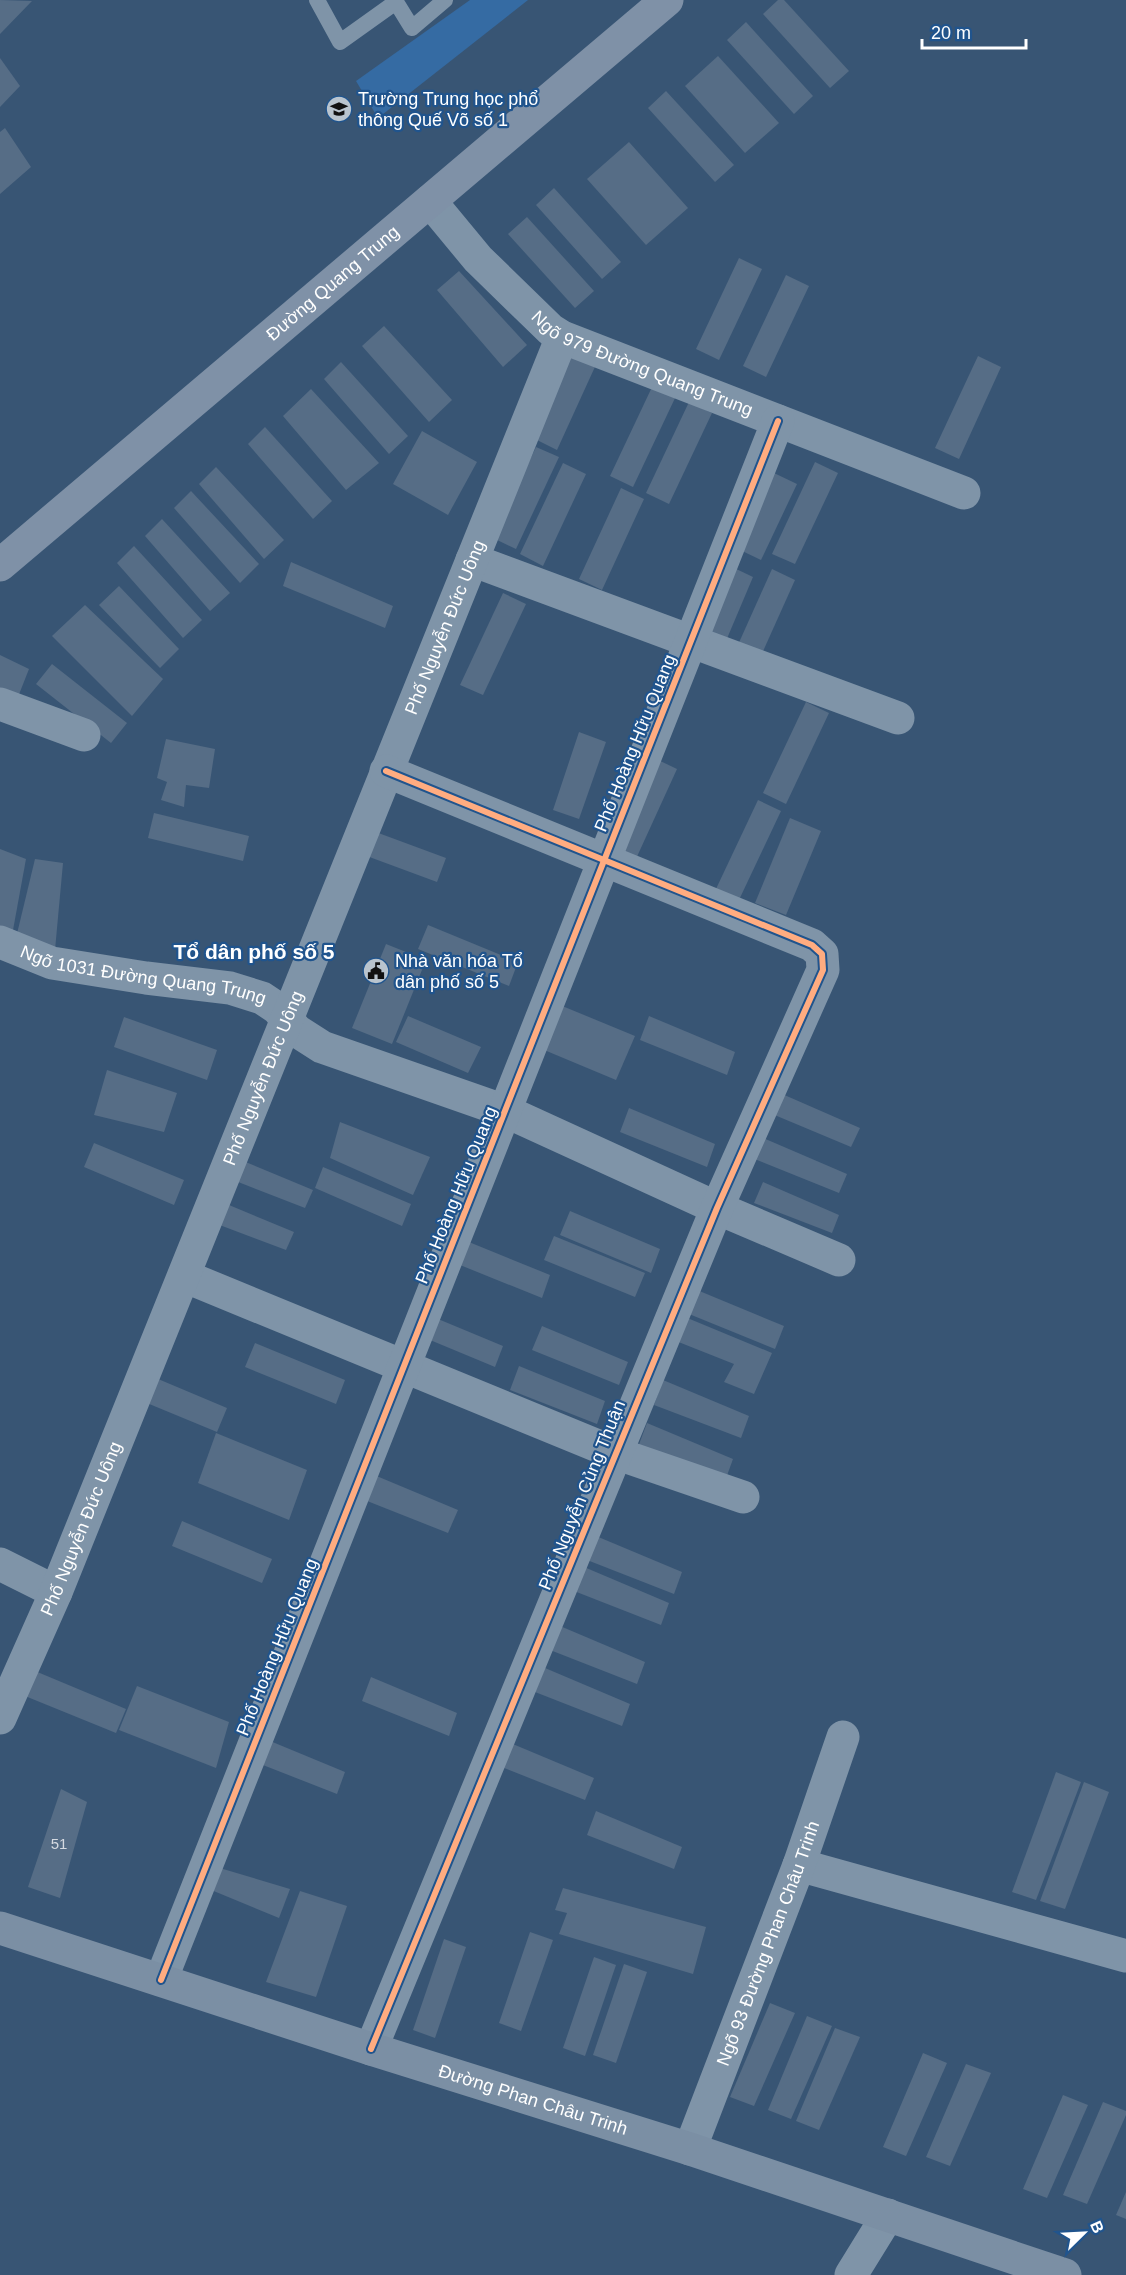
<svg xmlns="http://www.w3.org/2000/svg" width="1126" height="2275" font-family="Arial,sans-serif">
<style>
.green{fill:#356ba3}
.building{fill:#566d86}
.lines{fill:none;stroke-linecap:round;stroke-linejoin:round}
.lane{stroke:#7f94a8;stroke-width:16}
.street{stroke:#7f94a8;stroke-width:33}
.secondary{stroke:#7b8fa4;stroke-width:33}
.primary{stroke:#7f91a7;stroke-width:33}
.cycleway-casing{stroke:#20548d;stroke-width:10}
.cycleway{stroke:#ffac80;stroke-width:6}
.labels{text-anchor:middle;stroke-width:4.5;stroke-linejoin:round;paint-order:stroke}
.number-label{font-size:15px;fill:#d5dae1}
.poi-label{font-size:18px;fill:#fff;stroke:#20548d;text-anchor:start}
.street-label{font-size:18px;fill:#fff;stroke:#20548d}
.quarter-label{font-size:21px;font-weight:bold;fill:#fff;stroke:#20548d}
</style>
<rect width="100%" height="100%" fill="#385574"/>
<!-- green -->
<polygon class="green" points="470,0 528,0 378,118 356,81"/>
<!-- building -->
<g class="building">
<polygon points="0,0 32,1 0,34"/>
<polygon points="778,0 784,0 849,71 830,88 763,14"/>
<polygon points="746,22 813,96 794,114 727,40"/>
<polygon points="718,56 779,123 745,153 685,86"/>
<polygon points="0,58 20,86 0,107"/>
<polygon points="666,91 734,165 715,182 648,108"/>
<polygon points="5,128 31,167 0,194 0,132"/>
<polygon points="629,142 688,208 646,245 587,179"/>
<polygon points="554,188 621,262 602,279 536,205"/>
<polygon points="527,217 594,291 575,308 508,234"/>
<polygon points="739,258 762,269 719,360 696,349"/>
<polygon points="459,271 527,345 503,367 437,290"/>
<polygon points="786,275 809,286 766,377 743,366"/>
<polygon points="384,326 452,400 429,422 362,346"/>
<polygon points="576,347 599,358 557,450 533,438"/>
<polygon points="978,356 1001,367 959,459 935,448"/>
<polygon points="341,362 408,436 389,454 324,379"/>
<polygon points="653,385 676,396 633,487 610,476"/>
<polygon points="311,389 379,463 346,490 283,416"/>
<polygon points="689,402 712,413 669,504 646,493"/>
<polygon points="265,427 332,501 313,519 248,444"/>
<polygon points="422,431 477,462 448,515 393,484"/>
<polygon points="536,447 559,457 516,549 493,538"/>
<polygon points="815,462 838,473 795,564 772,554"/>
<polygon points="563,463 586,474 543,566 520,554"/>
<polygon points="216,467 284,540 264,559 199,484"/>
<polygon points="774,473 797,484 761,560 738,549"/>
<polygon points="621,488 644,499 602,590 579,579"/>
<polygon points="191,491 259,564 240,583 174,508"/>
<polygon points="162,519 230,593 210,611 145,536"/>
<polygon points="134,546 202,620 183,638 117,563"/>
<polygon points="291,562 393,606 385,628 283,586"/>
<polygon points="730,566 753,577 723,648 700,637"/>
<polygon points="772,569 795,580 760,658 737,647"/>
<polygon points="119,586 179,649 160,668 99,605"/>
<polygon points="503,593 526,604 483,695 460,685"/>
<polygon points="85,605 163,679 132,716 52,636"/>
<polygon points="0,655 29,669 16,702 0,696"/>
<polygon points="52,664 127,723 111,743 36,684"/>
<polygon points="806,702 829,713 786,804 763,793"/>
<polygon points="579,732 606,742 579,819 553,810"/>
<polygon points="166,739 215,749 209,788 186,785 184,807 161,800 167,782 157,778"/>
<polygon points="654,758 677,769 635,861 611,849"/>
<polygon points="758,800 781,811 738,902 715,891"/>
<polygon points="154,813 249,836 243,861 148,838"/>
<polygon points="790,818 821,831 786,915 755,903"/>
<polygon points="373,831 446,858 437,882 364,855"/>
<polygon points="0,849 26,859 11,941 0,937"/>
<polygon points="35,859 63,863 55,950 15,942"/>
<polygon points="428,925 518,962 509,986 418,949"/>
<polygon points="386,944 426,960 392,1044 352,1028"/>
<polygon points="555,1003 635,1036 616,1080 537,1047"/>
<polygon points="408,1016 481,1047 468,1073 396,1042"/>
<polygon points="649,1016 735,1052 727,1075 640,1040"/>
<polygon points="124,1017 217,1050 207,1080 114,1047"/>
<polygon points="107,1070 177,1093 164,1132 94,1115"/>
<polygon points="773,1090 860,1128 851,1147 765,1111"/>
<polygon points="629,1108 715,1144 707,1167 620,1132"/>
<polygon points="340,1122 430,1157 413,1195 330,1158"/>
<polygon points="761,1137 847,1174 839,1193 752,1158"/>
<polygon points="94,1143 184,1180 174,1205 84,1167"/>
<polygon points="236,1158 313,1190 305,1208 228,1178"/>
<polygon points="323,1167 411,1204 402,1226 315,1188"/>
<polygon points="763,1182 839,1215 832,1233 754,1203"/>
<polygon points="217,1200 294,1232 286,1250 209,1221"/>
<polygon points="570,1211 660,1249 651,1273 560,1235"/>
<polygon points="554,1236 645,1273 635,1297 544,1260"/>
<polygon points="464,1240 550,1275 542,1298 455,1263"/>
<polygon points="697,1290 784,1326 775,1349 689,1314"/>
<polygon points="426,1314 503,1346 495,1367 418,1335"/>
<polygon points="685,1317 772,1353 754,1394 724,1382 734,1364 676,1341"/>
<polygon points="542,1326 628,1362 619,1385 532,1350"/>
<polygon points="255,1343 345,1380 336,1404 245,1367"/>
<polygon points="519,1366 605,1401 597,1424 510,1390"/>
<polygon points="151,1376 227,1408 217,1432 142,1401"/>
<polygon points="663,1380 749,1416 741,1438 654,1405"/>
<polygon points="647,1423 733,1459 725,1481 638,1447"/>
<polygon points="216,1433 307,1470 289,1520 198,1483"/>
<polygon points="367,1472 458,1510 448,1533 357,1497"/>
<polygon points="182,1521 272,1559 262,1583 172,1546"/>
<polygon points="596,1536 682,1572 674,1594 587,1560"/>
<polygon points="584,1567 669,1603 661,1625 574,1591"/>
<polygon points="560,1626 645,1662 637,1684 550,1650"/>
<polygon points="545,1668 630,1704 622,1726 535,1692"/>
<polygon points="35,1671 126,1709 116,1733 25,1696"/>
<polygon points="371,1677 457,1713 449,1736 362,1701"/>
<polygon points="137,1686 229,1722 216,1768 119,1730"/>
<polygon points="258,1736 345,1772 337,1794 250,1760"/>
<polygon points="508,1742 594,1778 585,1800 499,1766"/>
<polygon points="1056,1772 1081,1782 1036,1900 1012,1892"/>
<polygon points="1084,1782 1109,1792 1065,1909 1040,1901"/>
<polygon points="61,1789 87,1802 60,1898 28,1887"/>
<polygon points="596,1811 682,1847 674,1869 587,1835"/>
<polygon points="213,1866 290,1889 279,1918 204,1887"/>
<polygon points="563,1888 706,1927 693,1974 559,1934 567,1913 555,1910"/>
<polygon points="300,1891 347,1906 316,1997 266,1982"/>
<polygon points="530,1932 553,1940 521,2031 499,2023"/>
<polygon points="444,1939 466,1947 435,2038 413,2030"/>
<polygon points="594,1957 616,1965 585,2056 563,2048"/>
<polygon points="624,1964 647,1972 616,2063 593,2055"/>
<polygon points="770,2003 795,2013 754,2106 730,2097"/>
<polygon points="807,2016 832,2026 791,2119 768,2110"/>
<polygon points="835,2028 860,2037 819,2130 796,2121"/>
<polygon points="923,2053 947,2063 906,2156 883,2147"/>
<polygon points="966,2064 991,2073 950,2166 926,2157"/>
<polygon points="1063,2095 1088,2105 1047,2198 1023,2189"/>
<polygon points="1103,2102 1126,2111 1126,2115 1087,2204 1063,2195"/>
<polygon points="1126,2192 1126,2219 1116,2215"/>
</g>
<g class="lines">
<!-- lane -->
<polyline class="lane" points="317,0 340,42 396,2 412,28 445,0"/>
<!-- street -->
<g class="street">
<path id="s1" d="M430,201L478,259L551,330L562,337L964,493"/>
<polyline points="472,560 898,718"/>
<polyline points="0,704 84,735"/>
<path id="s2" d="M0,942L52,963L146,978L230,988L262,998L277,1008L297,1031L322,1047L505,1111L717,1208L839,1260"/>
<polyline points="184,1276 615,1453 743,1497"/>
<polyline points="0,1564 56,1592"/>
<path id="s3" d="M0,1718L56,1592L562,337"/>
<polyline points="799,1865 1126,1956"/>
<polyline points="161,1980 778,421"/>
<polyline points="371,2049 717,1208 823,970 822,954 812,945 386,771"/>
<path id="s4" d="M690,2149L799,1865L843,1737"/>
<polyline points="851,2275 888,2215"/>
</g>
<!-- secondary -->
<path class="secondary" id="s5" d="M0,1928L371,2049L690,2149L1065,2275"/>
<!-- primary -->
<path class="primary" id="s6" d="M0,565L667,0"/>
<!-- cycleway casing -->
<g class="cycleway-casing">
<g id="cycleway">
<polyline points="161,1980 778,421"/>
<polyline points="371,2049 717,1208 823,970 822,954 812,945 386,771"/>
</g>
</g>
<!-- cycleway -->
<use href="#cycleway" class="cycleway"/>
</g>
<!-- icons -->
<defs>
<g id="school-disc" transform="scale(1.35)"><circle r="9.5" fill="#b9c4ce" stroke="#20548d"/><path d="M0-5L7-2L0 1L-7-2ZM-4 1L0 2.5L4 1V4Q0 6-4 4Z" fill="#111"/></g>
<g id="civic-disc" transform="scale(1.35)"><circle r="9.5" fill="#b9c4ce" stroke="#20548d"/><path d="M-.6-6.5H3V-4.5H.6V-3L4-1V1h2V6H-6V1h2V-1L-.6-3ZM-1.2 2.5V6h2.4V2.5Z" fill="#111"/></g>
</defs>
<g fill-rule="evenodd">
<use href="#school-disc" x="339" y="109"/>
<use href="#civic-disc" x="376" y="971"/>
</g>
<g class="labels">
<!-- number labels -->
<g class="number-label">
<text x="59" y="1849">51</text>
</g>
<!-- poi labels -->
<g class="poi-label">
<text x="358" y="105">Trường Trung học phổ<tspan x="358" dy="21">thông Quế Võ số 1</tspan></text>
<text x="395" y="967">Nhà văn hóa Tổ<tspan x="395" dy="21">dân phố số 5</tspan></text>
</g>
<!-- street labels -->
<g class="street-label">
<text dy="6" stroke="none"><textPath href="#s6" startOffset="436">Đường Quang Trung</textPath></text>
<text dy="6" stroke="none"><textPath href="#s1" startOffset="274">Ngõ 979 Đường Quang Trung</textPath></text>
<text dy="6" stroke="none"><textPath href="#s3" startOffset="1178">Phố Nguyễn Đức Uông</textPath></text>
<text transform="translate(635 743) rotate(-68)" y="6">Phố Hoàng Hữu Quang</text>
<text dy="6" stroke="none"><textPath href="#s2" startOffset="148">Ngõ 1031 Đường Quang Trung</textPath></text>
<text dy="6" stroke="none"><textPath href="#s3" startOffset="692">Phố Nguyễn Đức Uông</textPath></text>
<text transform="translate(456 1195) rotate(-68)" y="6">Phố Hoàng Hữu Quang</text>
<text transform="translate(582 1495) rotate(-68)" y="6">Phố Nguyễn Củng Thuận</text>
<text dy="6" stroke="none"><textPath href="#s3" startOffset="206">Phố Nguyễn Đức Uông</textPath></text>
<text transform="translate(277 1647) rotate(-68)" y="6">Phố Hoàng Hữu Quang</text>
<text dy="6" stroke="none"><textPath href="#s4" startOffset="220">Ngõ 93 Đường Phan Châu Trinh</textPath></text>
<text dy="6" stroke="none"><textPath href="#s5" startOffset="560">Đường Phan Châu Trinh</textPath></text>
</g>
<!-- quarter labels -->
<g class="quarter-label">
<text x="254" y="959">Tổ dân phố số 5</text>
</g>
</g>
<!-- north arrow -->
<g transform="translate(1084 2233) rotate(66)" stroke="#20548d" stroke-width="4.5" paint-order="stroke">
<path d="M0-4.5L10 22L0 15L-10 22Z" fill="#ffffff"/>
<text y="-9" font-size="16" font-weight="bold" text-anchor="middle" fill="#ffffff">B</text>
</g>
<!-- scale -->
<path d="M922 39v9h104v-9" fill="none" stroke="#ffffff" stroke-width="3"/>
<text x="931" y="39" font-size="18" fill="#ffffff" stroke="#20548d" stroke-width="4.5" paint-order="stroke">20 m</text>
</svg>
